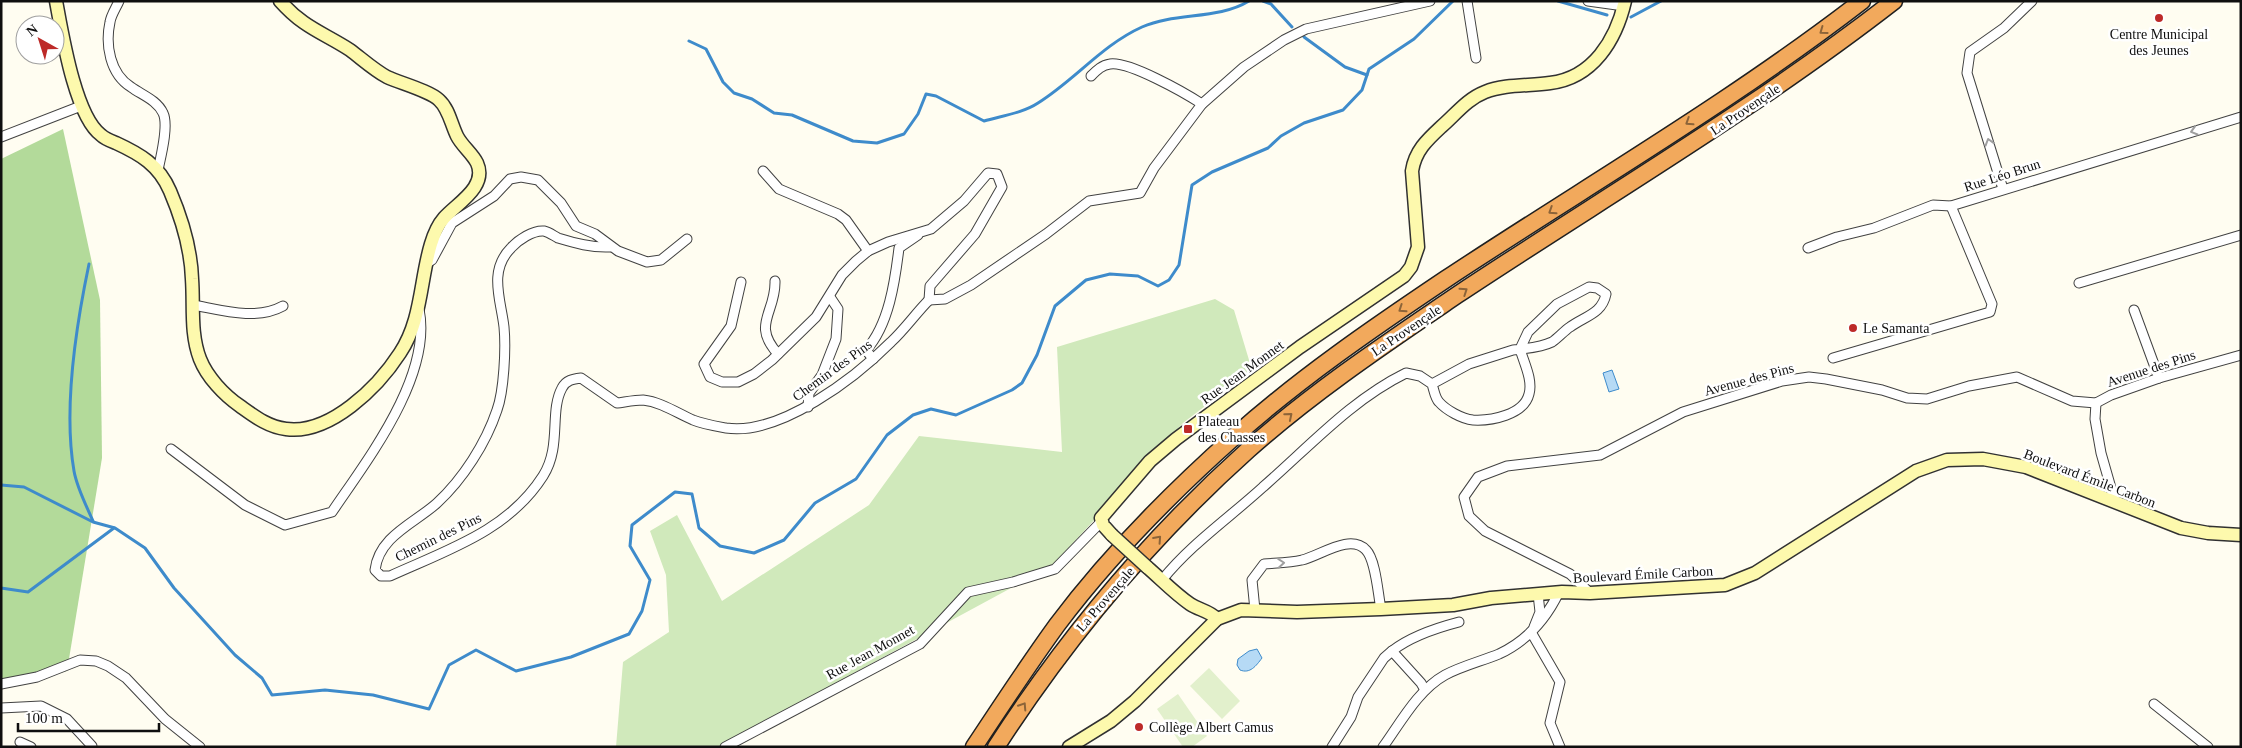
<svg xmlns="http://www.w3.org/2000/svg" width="2242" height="748" font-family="Georgia,serif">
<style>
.green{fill:#d0e9bb}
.forest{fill:#b3da9a}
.pitch{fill:#e2f0cc}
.water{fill:#b6daf5;stroke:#3e8bcb}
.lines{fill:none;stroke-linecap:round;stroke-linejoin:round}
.stream{stroke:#3e8bcb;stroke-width:3}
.street-casing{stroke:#424242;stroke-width:11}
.secondary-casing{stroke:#313131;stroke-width:15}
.highway-casing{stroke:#202020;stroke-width:19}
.street{stroke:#fff;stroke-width:9}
.secondary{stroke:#fdf9ad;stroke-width:12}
.highway{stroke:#f2a95c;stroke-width:16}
.secondary-bridge-casing{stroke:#313131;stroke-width:15;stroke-linecap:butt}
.secondary-bridge{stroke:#fdf9ad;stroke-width:12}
.oneway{stroke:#8c6439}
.oneway2{stroke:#9f9f9f}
.poi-dot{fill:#bd2a28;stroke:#fff;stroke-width:2}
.labels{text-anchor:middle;stroke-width:5;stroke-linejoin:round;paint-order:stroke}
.poi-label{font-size:14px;fill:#0f0f0f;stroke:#fff;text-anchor:start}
.street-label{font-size:14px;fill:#0f0f0f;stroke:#fff}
</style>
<rect width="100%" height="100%" fill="#fffdf1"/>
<!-- green -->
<polygon class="green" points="1215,299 1234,310 1252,370 1183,423 1052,566 717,747 616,747 623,662 669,632 666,575 650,531 677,515 722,601 869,505 919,436 1062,452 1057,347"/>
<!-- forest -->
<polygon class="forest" points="63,129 100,300 102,458 67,671 1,689 1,159"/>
<!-- pitch -->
<g class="pitch">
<polygon points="1209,668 1240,701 1222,719 1190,686"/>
<polygon points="1178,694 1207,736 1192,747 1183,747 1157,709"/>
</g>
<!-- water -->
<g class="water">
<polygon points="1612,370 1619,389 1609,392 1603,373"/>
<path d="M1257,649L1262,658C1256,666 1250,674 1240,670L1237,665L1238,659L1249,651Z"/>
</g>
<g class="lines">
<!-- stream -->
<g class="stream">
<polyline points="1263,1 1271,4 1292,27"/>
<polyline points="1558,1 1607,15"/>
<polyline points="1631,17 1661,1"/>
<polyline points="1304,37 1345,67 1367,75"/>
<path d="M689,41L706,49L723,82L734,93L752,99L774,113L792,115L853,141L877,143L904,134L918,114L926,94L936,96L984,121C1001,116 1023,113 1038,103C1075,80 1102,45 1142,27C1176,12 1218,20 1249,1"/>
<path d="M89,264C76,326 63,408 74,471C77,488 86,505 93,521"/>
<polyline points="1,485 24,487 93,522 115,528 145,548 174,588 235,655 262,678 272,695 325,690 373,695 429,709 449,665 476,650 516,671 571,657 629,634 642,611 650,580 630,546 632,525 675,492 692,494 699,528 720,546 754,553 784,540 815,503 856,479 887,435 913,415 931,409 956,415 1012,390 1022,383 1037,355 1055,306 1086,280 1110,274 1138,276 1158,286 1169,280 1179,265 1192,185 1212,172 1268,148 1281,136 1304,123 1343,110 1362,90 1369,69 1414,39 1453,1"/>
<polyline points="1,588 28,592 114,528"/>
</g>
<!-- street casing -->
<g class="street-casing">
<g id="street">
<path d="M119,1C116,8 111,15 110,22C105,45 110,74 131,87C142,95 157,100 163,113C169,125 161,156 158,170"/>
<polyline points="1467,1 1476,58"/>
<polyline points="1588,1 1624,6"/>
<path d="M1091,76C1097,70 1102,65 1110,64C1129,61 1185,93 1202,104"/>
<polyline points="1,137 81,106"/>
<polyline points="763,171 779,189 838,214 846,220 868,251"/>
<polyline points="2003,189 1967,73 1970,52 2004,28 2032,1"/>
<path d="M610,247C592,248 575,243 558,238C554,236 549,232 544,231C533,230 518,240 511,248C488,271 501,300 504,327C506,348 504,391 497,410C486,443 463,479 437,503C415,523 379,536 375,570L381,576H390C447,550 508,531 543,476C562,446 549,412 562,388C566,380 573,379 581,378L617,403C625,402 635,400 643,400C661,402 677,413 693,420C703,424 715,426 726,428C780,436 855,378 891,342C905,329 916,313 929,300"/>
<polyline points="1808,248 1837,237 1874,228 1933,205 1951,206 2241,117"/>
<polyline points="426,264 432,260 452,223 494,196 510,179 521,177 538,180 561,203 576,226 595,234 618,251 647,262 661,260 687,239"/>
<path d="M775,281C776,313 751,324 778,354"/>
<polyline points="741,282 731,326 704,364 710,377 722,382 738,382 754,374 772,360 816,317 842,275 856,261 868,251 888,242 931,229 964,201 988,173 997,174 1002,187 975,234 930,286 929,300"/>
<polyline points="2079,283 2241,235"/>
<polyline points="929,300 945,299 971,285 1046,234 1089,201 1140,193 1154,168 1202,104 1244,67 1284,40 1306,29 1430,1"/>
<path d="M193,305C221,310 256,321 283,306"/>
<polyline points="2134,310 2159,378"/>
<polyline points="1833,358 1990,312 1992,304 1951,206"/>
<path d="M873,359L866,350C889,325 895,281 899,248L918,235"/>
<polyline points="2096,403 2095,419 2101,453 2115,502"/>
<polyline points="808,407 809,393 822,375 836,339 838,309 830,297"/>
<path d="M171,449L245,505L285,525L332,512C367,460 433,376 419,309"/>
<path d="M1162,580C1191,544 1229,518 1263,487C1309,447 1351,400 1406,373L1420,376L1432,384C1434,390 1435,398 1439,402C1446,410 1462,419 1473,420C1491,421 1524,415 1529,394C1533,380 1524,363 1520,349L1528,332L1557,304L1589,287L1597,288L1606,294C1602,314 1585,316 1570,327C1564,331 1558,338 1552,342C1542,347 1524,349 1513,350L1469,364L1432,384"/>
<polyline points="1590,593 1570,574 1485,531 1469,516 1464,497 1478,477 1507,466 1600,455 1683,412 1782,381 1809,377 1826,379 1882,390 1907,398 1927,399 1969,386 2017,377 2072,401 2096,403 2111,395 2159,378 2241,355"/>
<path d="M1255,610L1252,580L1264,564C1276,563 1290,563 1302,560C1320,556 1350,533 1366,550C1376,560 1378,595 1381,609"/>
<polyline points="1534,627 1540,612 1538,594"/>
<polyline points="1531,632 1560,682 1550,723 1560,747"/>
<polyline points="1,684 37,677 80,660 96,661 108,666 126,678 165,719 200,747"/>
<path d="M1425,690L1421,683L1392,651C1411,636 1436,628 1459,622"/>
<polyline points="2154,704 2208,747"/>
<polyline points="1,708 41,706 67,719 92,746"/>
<polyline points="20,742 31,747"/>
<polyline points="725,747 920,644 968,592 1013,582 1055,569 1101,522"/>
<polyline points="1332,747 1351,717 1358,697 1384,658 1392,651"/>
<path d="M1383,747C1401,722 1418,690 1445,675C1462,666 1482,661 1499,654C1527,641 1546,619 1559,592"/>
</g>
</g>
<!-- secondary casing -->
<g class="secondary-casing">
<g id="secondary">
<path d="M56,1C62,33 75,116 101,135C105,139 111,141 116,143C140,154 159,165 170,191C182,219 191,249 192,279C194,306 190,333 200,359C207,377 224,395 240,406C254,416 268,427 286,429C330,435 378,387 400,353C422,320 420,280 431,244C434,234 437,226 444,218C456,204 488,187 477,163C472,153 462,146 457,136C451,124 449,109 439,100C430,91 400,83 387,77C374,70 362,59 350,50C322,32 304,28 280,1"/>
<path d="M1112,535L1103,525L1101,518L1150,461L1176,439L1300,347L1404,276L1411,267L1418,247L1412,171C1415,151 1427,140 1441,127C1456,114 1467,99 1485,92C1505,84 1529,86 1550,83C1593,78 1616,40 1625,1"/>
<path d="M1147,567C1161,579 1174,593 1190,604C1199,610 1210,611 1217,619"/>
<polyline points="1069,747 1111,721 1135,701 1217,619 1241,610 1297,612 1381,609 1453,605 1491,598 1562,592 1590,593 1725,585 1755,573 1916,471 1947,460 1983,459 2026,467 2181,528 2208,533 2241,535"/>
</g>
</g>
<!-- highway casing -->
<g class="highway-casing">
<g id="highway">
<path d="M974,747C1001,706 1028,665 1057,625C1108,557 1170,494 1234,437C1300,378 1373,328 1446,279C1585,187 1730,103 1862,1"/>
<path d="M996,747C1067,637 1151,537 1248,450C1313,392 1385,344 1457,295C1603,198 1755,109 1894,1"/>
</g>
</g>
<!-- street -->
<use href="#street" class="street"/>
<!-- secondary -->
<use href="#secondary" class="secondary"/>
<!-- highway -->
<use href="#highway" class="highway"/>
<!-- secondary-bridge casing -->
<g class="secondary-bridge-casing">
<polyline id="secondary-bridge" points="1112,535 1147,567"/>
</g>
<!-- secondary-bridge -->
<use href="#secondary-bridge" class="secondary-bridge"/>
</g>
<!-- one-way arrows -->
<defs><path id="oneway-chevron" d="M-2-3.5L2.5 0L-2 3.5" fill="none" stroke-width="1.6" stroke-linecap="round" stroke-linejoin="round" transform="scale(1.25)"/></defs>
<g class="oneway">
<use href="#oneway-chevron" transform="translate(1823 31) rotate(144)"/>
<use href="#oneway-chevron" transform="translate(1689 122) rotate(147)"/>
<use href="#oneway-chevron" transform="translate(1552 211) rotate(147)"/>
<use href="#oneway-chevron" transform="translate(1464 291) rotate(-34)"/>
<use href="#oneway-chevron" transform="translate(1402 309) rotate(146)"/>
<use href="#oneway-chevron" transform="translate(1289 416) rotate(-40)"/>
<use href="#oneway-chevron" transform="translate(1158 539) rotate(-48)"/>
<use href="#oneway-chevron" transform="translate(1023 706) rotate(-57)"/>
</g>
<g class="oneway2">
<use href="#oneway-chevron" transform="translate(2194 131) rotate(164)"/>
<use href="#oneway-chevron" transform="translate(1989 142) rotate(-107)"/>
<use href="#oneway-chevron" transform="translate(1281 563) rotate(-5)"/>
</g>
<!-- markers -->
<g class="poi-dot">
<circle cx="2159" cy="18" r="5"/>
<circle cx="1853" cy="328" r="5"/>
<rect x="1183" y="424" width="10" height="10" rx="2.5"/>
<circle cx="1139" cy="727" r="5"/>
</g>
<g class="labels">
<!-- poi labels -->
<g class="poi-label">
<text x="2159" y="39" text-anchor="middle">Centre Municipal<tspan x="2159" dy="16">des Jeunes</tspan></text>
<text x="1863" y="333">Le Samanta</text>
<text x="1198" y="426">Plateau<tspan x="1198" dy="16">des Chasses</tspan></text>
<text x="1149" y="732">Collège Albert Camus</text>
</g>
<!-- street labels -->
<g class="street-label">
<text transform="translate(1745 109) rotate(-34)" y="5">La Provençale</text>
<text transform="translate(2002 175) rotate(-18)" y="5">Rue Léo Brun</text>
<text transform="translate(1406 330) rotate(-34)" y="5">La Provençale</text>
<text transform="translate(2151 368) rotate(-18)" y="5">Avenue des Pins</text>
<text transform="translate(832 370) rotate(-36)" y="5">Chemin des Pins</text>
<text transform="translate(1242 372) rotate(-36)" y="5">Rue Jean Monnet</text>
<text transform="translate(1749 379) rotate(-15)" y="5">Avenue des Pins</text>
<text transform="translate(2090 478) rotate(21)" y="5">Boulevard Émile Carbon</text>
<text transform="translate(438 537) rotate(-26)" y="5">Chemin des Pins</text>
<text transform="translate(1643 574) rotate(-3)" y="5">Boulevard Émile Carbon</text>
<text transform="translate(1105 599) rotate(-49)" y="5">La Provençale</text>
<text transform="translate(870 652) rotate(-29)" y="5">Rue Jean Monnet</text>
</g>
</g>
<!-- border -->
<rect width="2242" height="748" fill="none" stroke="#0f0f0f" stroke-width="5"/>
<!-- north arrow -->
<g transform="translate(40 40) rotate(321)"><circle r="24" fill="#ffffff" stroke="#9f9f9f"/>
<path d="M0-4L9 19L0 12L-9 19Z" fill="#bd2a28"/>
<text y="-8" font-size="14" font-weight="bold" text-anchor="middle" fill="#0f0f0f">N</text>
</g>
<!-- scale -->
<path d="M18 723v8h141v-8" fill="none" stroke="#0f0f0f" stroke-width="2.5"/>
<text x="25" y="723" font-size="15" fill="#0f0f0f" stroke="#ffffff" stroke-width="4" paint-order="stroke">100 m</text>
</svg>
